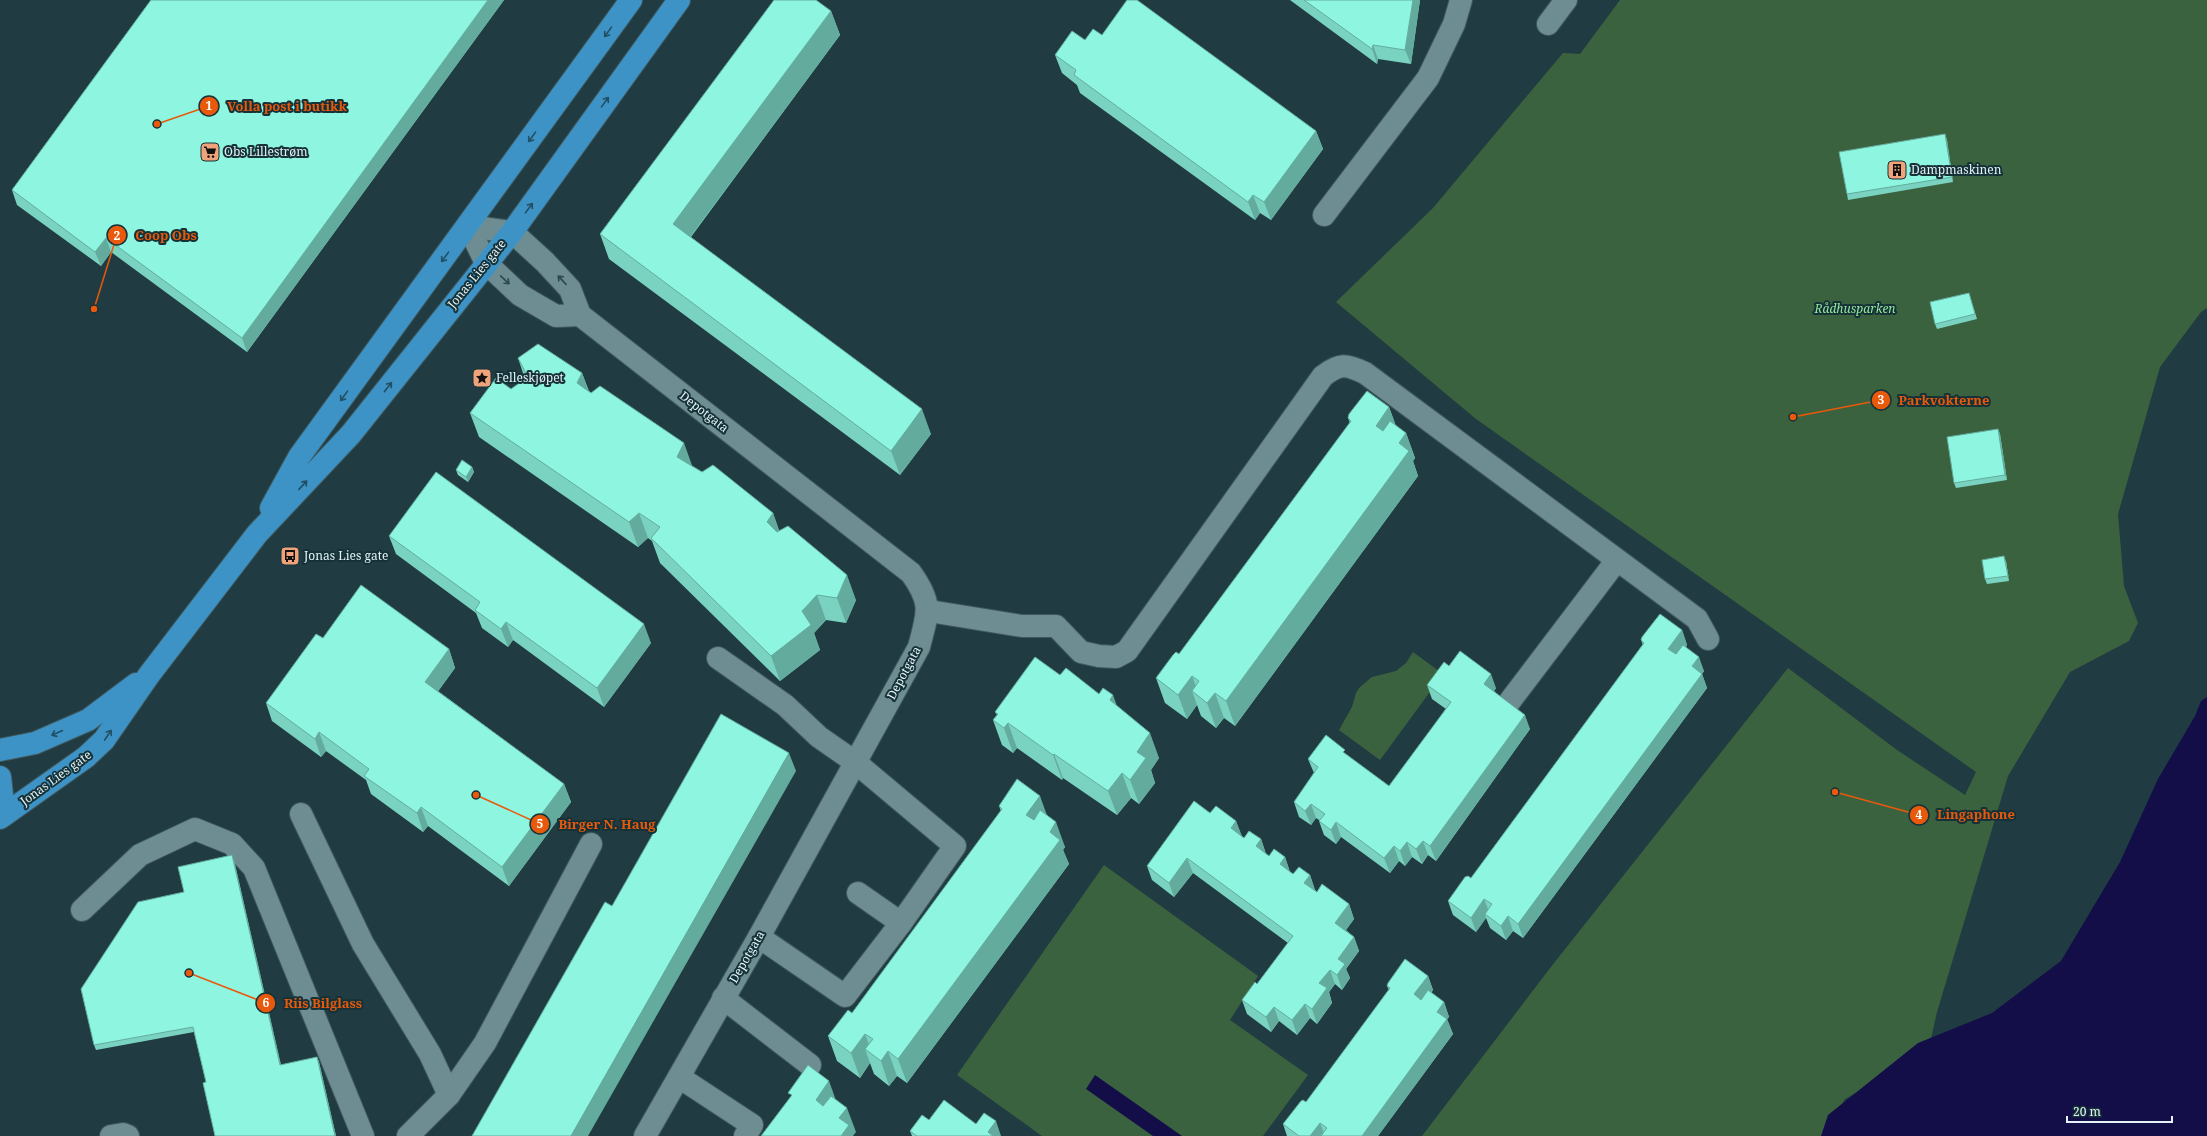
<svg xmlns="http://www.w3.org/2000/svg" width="2207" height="1136" font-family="'Noto Serif',serif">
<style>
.green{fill:#3b623e}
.water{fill:#130e48}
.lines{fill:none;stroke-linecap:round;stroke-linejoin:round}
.minor-casing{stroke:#3f595e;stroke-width:24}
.major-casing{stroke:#3f595e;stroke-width:24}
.minor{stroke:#6e8d93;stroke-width:22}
.major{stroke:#3d93c6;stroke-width:22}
.wall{fill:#7ad3c1}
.shaded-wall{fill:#63ac9d}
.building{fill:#8ef5e0;stroke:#63ac9d}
.oneway{stroke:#214f63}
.oneway2{stroke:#2b494f}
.labels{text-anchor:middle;stroke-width:4;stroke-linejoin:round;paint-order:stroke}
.poi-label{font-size:12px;fill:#e3f3f7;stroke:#153238;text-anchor:start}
.street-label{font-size:12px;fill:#e3f3f7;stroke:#153238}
.park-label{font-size:12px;font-style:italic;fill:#96e89c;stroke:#153238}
.leader{fill:none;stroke:#e8590c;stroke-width:1.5}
.callout-dot{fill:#e8590c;stroke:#153238;stroke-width:1.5}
.mark-label{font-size:12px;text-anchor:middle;font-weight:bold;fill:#fff}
.callout-label{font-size:13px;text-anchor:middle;font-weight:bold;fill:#e8590c;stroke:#153238;stroke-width:4;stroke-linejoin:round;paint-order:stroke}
</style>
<rect width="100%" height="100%" fill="#203c42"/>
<!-- green -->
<g class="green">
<polygon points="1620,0 2207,0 2207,308 2201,312 2160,367 2118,514 2124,586 2138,623 2129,641 2070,672 2008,776 1937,1012 1928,1052 1845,1099 1823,1136 1422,1136 1554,963 1788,668 1897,750 1965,795 1976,772 1476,419 1336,302 1433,208 1563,53 1580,54"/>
<polygon points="1413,652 1443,674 1380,760 1339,730 1352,707 1356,693 1360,687 1372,677 1396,671 1406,663"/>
<polygon points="1104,865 1258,976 1230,1020 1308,1075 1263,1136 1042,1136 957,1075"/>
</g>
<!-- water -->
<g class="water">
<polygon points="2207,697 2207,1136 1821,1136 1828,1115 1918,1043 1992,1013 2061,961 2120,862 2158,779 2195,716 2201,701"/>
<polygon points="1095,1075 1182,1136 1153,1136 1086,1089"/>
</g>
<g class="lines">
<!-- minor casing -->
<g class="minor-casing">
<g id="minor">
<polyline points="1548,24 1566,0"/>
<polyline points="1324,215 1428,78 1454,24 1461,0"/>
<path d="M468,226L512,232L545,262L570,289L580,315L911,573C933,604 928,612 919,647L759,937L645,1136"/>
<polyline points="468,226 486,263 520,295 556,316 580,315"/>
<path d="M929,611L1022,626H1056L1081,652L1099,656L1116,657L1127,651L1323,376C1340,363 1346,364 1365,373L1697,619L1708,639"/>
<polyline points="718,658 785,705 819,737 855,762 955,846 901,923 845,996 759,937"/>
<polyline points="1510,701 1617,560"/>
<polyline points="301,814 363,944 430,1054 449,1095"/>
<polyline points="858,893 901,923"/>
<polyline points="82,910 140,855 195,829 232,844 254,868 363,1136"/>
<polyline points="723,998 810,1065"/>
<polyline points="679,1077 752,1125 745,1136"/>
<polyline points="111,1136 123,1134 128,1136"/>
<polyline points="408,1136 449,1095 485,1043 591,844"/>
</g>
</g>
<!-- major casing -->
<g class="major-casing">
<g id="major">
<polyline points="271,508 299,457 631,0"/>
<polyline points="0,750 35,743 88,720 136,684"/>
<polyline points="0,777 2,795 0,806"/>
<polyline points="0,818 86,757 104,740 149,675 257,534 351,434 512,232 679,0"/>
</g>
</g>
<!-- minor -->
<use href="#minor" class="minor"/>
<!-- major -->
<use href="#major" class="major"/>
</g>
<!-- wall -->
<g class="wall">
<polygon points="151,0 504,0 247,352 111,252 101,266 17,205 12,190"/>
<polygon points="1290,0 1420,0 1411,64 1378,59 1377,64"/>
<polygon points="831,11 840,35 691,237 931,434 900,475 609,259 600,234"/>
<polygon points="1102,35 1316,131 1323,149 1271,220 1260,213 1255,220 1080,93 1077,85 1062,73 1055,55 1085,40"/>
<polygon points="1945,134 1947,140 1953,182 1848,200 1847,194"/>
<polygon points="1969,293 1977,319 1937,329 1935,324"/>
<polygon points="518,358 582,373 589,391 692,466 773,513 779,531 856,600 846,623 826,620 814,633 820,650 780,681 660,563 652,541 648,538 638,547 479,437 470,413 511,389 525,379"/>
<polygon points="1389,407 1396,426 1406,433 1415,458 1413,461 1418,476 1235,726 1224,718 1216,728 1201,716 1197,705 1187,719 1165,703 1156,678 1179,654 1350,423 1348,418"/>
<polygon points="1998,429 2000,434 2007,480 1956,488 1954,483"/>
<polygon points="472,467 474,472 468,482 458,475 456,470"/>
<polygon points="389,536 651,643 604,707 513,640 508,647 482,628 476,613 396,554"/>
<polygon points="2006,561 2009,581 1987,584 1985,579"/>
<polygon points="1682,630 1687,645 1686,647 1704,671 1702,674 1707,688 1523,938 1513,931 1506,940 1490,928 1486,918 1476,932 1453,915 1448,901 1471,878 1643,645 1641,640"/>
<polygon points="323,638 449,649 455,668 438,691 564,784 571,802 509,886 428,826 423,832 371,794 366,780 326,751 321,757 272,721 266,703"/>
<polygon points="1449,666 1496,688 1494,691 1530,729 1436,861 1428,855 1422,864 1412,857 1405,866 1399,861 1390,873 1341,837 1336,844 1324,835 1319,821 1319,820 1316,818 1311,825 1299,817 1294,802 1314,773 1308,759 1347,755 1389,786 1446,709 1432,699 1427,685"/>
<polygon points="1060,675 1099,694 1117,706 1159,758 1151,770 1155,783 1139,804 1131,798 1117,815 1063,778 1062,780 1017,748 1013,753 1002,745 993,720 997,715 995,712"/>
<polygon points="999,806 1047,815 1065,847 1063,850 1069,864 907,1083 897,1076 889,1086 874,1074 870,1063 860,1078 837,1061 828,1036 852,1013 1001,811"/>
<polygon points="1210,813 1236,821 1241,836 1244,838 1261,839 1266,854 1269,856 1285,857 1290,872 1293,874 1310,875 1315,890 1317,892 1349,904 1354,919 1346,930 1354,937 1359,951 1346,969 1350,978 1342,990 1335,984 1329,992 1332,1003 1317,1024 1310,1018 1297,1035 1279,1021 1271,1032 1247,1014 1242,1000 1257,984 1288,943 1193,873 1174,897 1152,880 1147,866"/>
<polygon points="234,860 281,1065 317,1057 319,1062 336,1136 215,1136 206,1082 194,1032 96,1050 94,1045 184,892"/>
<polygon points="1428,976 1433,990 1431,993 1444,1002 1449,1017 1447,1019 1453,1034 1378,1136 1287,1136 1283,1124 1306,1102 1389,990 1387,986"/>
<polygon points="929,1120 976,1124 1001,1136 912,1136 910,1131"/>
</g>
<!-- shaded-wall -->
<g class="shaded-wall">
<polygon points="488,0 504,0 247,352 242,338"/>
<polygon points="1413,0 1420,0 1411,64 1405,50"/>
<polygon points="831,11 840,35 682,248 673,224"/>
<polygon points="1373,45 1378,59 1377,64 1372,49"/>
<polygon points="1316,131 1323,149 1271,220 1264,202"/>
<polygon points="1945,134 1947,140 1953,182 1952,177"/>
<polygon points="1253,195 1260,213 1255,220 1248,202"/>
<polygon points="106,238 111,252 101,266 95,252"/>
<polygon points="582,373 591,398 577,383"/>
<polygon points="1389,407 1398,432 1385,451 1376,426"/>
<polygon points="922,409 931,434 900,475 891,451"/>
<polygon points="1998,429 2000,434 2007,480 2005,475"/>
<polygon points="1406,433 1415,458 1413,461 1418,476 1235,726 1226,701 1399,443"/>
<polygon points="684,443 693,468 677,457"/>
<polygon points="472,467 474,472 468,482 466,477"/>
<polygon points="639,513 648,538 638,547 629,522"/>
<polygon points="773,513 782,538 767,522"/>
<polygon points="2004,556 2006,561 2009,581"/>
<polygon points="847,575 856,600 846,623 837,598"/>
<polygon points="817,595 826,620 814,633 820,650 780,681 771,656 802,611"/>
<polygon points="506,622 513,640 508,647 501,629"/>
<polygon points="644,624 651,643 604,707 597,688"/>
<polygon points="1682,630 1687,645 1674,663 1668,649"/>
<polygon points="449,649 455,668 432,700 425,682"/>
<polygon points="1699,657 1704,671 1702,674 1707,688 1523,938 1518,924"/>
<polygon points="1491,674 1496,688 1489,698 1484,684"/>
<polygon points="1192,676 1200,697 1192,691 1197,705 1187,719 1178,695"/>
<polygon points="1215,693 1224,718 1216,728 1207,703"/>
<polygon points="1113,695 1122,720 1110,700"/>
<polygon points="1525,715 1530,729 1436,861 1430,846"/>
<polygon points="1008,723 1017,748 1013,753 1004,728"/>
<polygon points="319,732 326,751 321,757 315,739"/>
<polygon points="1150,733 1159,758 1151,770 1155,783 1139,804 1130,780 1137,752"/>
<polygon points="789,753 796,771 588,1136 571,1136"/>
<polygon points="1054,754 1063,778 1062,780 1053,755"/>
<polygon points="1122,773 1131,798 1117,815 1108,791"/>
<polygon points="564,784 571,802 509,886 502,867"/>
<polygon points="1040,796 1049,821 1035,840 1026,815"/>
<polygon points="1311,804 1316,818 1311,825 1305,811"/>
<polygon points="421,807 428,826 423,832 417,813"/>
<polygon points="1236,821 1242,836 1237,843 1231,828"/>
<polygon points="1056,822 1065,847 1063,850 1069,864 907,1083 898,1059"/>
<polygon points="1336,822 1341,837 1336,844 1331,830"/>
<polygon points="1261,839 1266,854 1261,861 1256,846"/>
<polygon points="1423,841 1428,855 1422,864 1416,849"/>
<polygon points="1407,842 1412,857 1405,866 1400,851"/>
<polygon points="1394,846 1399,861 1390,873 1384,858"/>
<polygon points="232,855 234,860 282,1070 280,1065"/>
<polygon points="1285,857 1290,872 1285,879 1280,864"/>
<polygon points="1187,858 1193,873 1174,897 1169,883"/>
<polygon points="1310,875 1315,890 1309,897 1304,883"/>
<polygon points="1484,899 1490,914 1485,914 1486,918 1476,932 1471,918"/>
<polygon points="1349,904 1354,919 1341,937 1335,923"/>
<polygon points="1508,916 1513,931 1506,940 1501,926"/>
<polygon points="1354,937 1359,951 1346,969 1350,978 1342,990 1337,975 1338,959"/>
<polygon points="1330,970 1335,984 1329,992 1332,1003 1317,1024 1312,1009 1319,983"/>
<polygon points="1428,976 1433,990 1420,1009 1414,994"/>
<polygon points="1444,1002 1449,1017 1447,1019 1453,1034 1378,1136 1362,1136 1437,1012"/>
<polygon points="1305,1004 1310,1018 1297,1035 1292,1020"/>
<polygon points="1274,1007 1279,1021 1271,1032 1266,1017"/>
<polygon points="865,1034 873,1055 865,1049 870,1063 860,1078 851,1053"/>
<polygon points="888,1051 897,1076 889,1086 881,1061"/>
<polygon points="317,1057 319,1062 336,1136 335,1136"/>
<polygon points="829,1081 838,1106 825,1125 816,1100"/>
<polygon points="847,1108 856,1132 853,1136 841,1136 839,1118"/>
<polygon points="996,1121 1001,1136 989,1136 988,1132"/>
<polygon points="1320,1123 1325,1136 1310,1136"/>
</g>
<!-- building -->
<g class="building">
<polygon points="151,0 488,0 242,338 106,238 95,252 12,190"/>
<polygon points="774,0 816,0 831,11 673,224 922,409 891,451 600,234"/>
<polygon points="1127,0 1137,0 1316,131 1264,202 1253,195 1248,202 1074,75 1076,70 1055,55 1072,31 1085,40 1093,29 1102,35"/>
<polygon points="1304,0 1413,0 1405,50 1373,45 1372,49"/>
<polygon points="1945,134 1952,177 1847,194 1839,152"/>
<polygon points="1969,293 1975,314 1935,324 1930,302"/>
<polygon points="538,344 582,373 577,383 591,393 600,386 684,443 677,457 702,472 713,465 773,513 767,522 777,532 788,526 847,575 837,598 817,595 802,611 811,625 771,656 651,538 660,527 639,513 629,522 470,413 496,378 511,389 528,377 518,358"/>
<polygon points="1367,391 1389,407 1376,426 1383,431 1390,421 1406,433 1399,443 1409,451 1226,701 1215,693 1207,703 1192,691 1199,681 1192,676 1178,695 1156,678 1173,655 1176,652 1179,654 1351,421 1348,418 1349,414"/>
<polygon points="1998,429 2005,475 1954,483 1947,437"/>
<polygon points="462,460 472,467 466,477 456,470"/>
<polygon points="436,472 644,624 597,688 506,622 501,629 475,610 480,602 389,536"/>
<polygon points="2004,556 2008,576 1985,579 1982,560"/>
<polygon points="361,585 449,649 425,682 564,784 502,867 421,807 417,813 364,776 369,769 319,732 315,739 266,703 316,634 323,638"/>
<polygon points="1660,614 1682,630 1668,649 1676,654 1683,645 1699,657 1692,666 1702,674 1518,924 1508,916 1501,926 1485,914 1492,904 1484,899 1471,918 1448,901 1465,877 1468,876 1471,878 1644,643 1641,640 1642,637"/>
<polygon points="1460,651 1491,674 1484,684 1525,715 1430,846 1423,841 1416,849 1407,842 1400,851 1394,846 1384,858 1336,822 1331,830 1319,821 1325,814 1311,804 1305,811 1294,802 1318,767 1308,759 1326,735 1345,750 1343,752 1389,786 1451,702 1427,685 1444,662 1449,666"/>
<polygon points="1035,657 1060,675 1066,668 1099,694 1103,688 1113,695 1110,700 1150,733 1137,752 1146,758 1130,780 1122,773 1108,791 1054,754 1053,755 1008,723 1004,728 993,720 998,714 995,712"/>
<polygon points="721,714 789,753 571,1136 472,1136 605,902 612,906"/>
<polygon points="1017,779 1040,796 1026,815 1034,820 1040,810 1056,822 1050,832 1060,840 898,1059 888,1051 881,1061 865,1049 873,1039 865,1034 851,1053 828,1036 848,1010 852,1013 1002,809 999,806"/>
<polygon points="1194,801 1210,813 1216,806 1236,821 1231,828 1244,838 1249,831 1261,839 1256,846 1269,856 1274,849 1285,857 1280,864 1293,874 1299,867 1310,875 1304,883 1317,892 1322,884 1349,904 1335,923 1354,937 1338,959 1345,964 1337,975 1330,970 1319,983 1327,988 1312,1009 1305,1004 1292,1020 1274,1007 1266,1017 1242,1000 1255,982 1257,984 1293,936 1187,858 1169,883 1147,866"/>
<polygon points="232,855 280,1065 317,1057 335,1136 215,1136 203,1083 206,1082 193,1027 94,1045 81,989 138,902 184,892 178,867"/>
<polygon points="1405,959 1428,976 1414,994 1421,1000 1428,990 1444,1002 1437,1012 1447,1019 1362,1136 1321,1136 1327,1128 1320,1123 1310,1136 1299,1136 1283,1124 1301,1101 1303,1100 1306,1102 1390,988 1387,986 1388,983"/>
<polygon points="808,1065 829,1081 816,1100 823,1106 831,1096 847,1108 839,1118 849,1125 841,1136 761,1136 792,1095 788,1093"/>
<polygon points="944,1100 976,1124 984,1113 996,1121 988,1132 993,1136 917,1136 910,1131 922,1115 929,1120"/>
</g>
<!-- one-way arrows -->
<defs><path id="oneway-shaft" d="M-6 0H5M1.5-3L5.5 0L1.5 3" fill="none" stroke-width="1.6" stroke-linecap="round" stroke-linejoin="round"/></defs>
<g class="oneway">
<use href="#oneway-shaft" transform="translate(608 32) rotate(126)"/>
<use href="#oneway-shaft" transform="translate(605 102) rotate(-54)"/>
<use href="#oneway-shaft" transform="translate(532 137) rotate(126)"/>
<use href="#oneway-shaft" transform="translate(529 208) rotate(-54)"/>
<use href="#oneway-shaft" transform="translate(445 257) rotate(126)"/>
<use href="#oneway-shaft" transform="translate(388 387) rotate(-52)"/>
<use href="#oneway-shaft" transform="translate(344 396) rotate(126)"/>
<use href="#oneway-shaft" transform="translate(303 485) rotate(-47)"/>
<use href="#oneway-shaft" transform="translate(57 733) rotate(156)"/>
<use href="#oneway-shaft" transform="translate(108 735) rotate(-56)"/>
</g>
<g class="oneway2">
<use href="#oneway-shaft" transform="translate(505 280) rotate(43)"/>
<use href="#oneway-shaft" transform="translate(562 280) rotate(-133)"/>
</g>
<!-- icons -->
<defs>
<g id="supermarket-square" transform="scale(1)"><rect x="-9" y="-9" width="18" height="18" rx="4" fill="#f0a27a" stroke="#153238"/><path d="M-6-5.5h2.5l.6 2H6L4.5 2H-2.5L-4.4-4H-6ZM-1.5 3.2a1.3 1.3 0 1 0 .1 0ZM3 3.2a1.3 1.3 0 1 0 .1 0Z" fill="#111"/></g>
<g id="building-square" transform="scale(1)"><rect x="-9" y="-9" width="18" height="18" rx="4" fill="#f0a27a" stroke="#153238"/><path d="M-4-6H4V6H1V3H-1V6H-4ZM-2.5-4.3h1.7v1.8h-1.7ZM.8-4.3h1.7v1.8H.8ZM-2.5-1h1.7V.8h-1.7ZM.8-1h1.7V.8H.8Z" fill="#111"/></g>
<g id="sight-square" transform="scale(1)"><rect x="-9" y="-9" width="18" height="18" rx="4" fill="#f0a27a" stroke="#153238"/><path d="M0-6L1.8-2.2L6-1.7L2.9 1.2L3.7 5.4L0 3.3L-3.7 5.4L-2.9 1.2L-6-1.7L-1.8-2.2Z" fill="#111"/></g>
<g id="bus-square" transform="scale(1)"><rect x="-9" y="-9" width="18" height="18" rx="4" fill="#f0a27a" stroke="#153238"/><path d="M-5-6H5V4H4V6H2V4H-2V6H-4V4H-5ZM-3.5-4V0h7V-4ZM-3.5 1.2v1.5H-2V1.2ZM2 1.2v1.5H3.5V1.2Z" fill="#111"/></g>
</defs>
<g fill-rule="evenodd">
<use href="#supermarket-square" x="210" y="152"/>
<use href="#building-square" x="1897" y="170"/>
<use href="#sight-square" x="482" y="378"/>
<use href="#bus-square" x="290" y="556"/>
</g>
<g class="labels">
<!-- poi labels -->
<g class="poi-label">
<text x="224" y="156">Obs Lillestrøm</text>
<text x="1911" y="174">Dampmaskinen</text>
<text x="496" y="382">Felleskjøpet</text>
<text x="304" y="560">Jonas Lies gate</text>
</g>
<!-- street labels -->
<g class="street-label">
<text transform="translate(477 274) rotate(-51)" y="4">Jonas Lies gate</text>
<text transform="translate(704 412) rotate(38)" y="4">Depotgata</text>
<text transform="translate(904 673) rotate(-62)" y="4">Depotgata</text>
<text transform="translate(56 778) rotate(-36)" y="4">Jonas Lies gate</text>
<text transform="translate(747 957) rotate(-60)" y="4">Depotgata</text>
</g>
<!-- park labels -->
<g class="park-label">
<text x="1855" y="313">Rådhusparken</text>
</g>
</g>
<!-- callouts -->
<path class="leader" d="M157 124L209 106M94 309L117 235M1793 417L1881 400M1835 792L1919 815M476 795L540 824M189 973L266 1003"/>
<g class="callout-dot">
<circle cx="157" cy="124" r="4"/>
<circle cx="94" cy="309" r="4"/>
<circle cx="1793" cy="417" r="4"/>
<circle cx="1835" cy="792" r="4"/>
<circle cx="476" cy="795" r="4"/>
<circle cx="189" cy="973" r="4"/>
<circle cx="209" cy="106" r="10"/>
<circle cx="117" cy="235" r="10"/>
<circle cx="1881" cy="400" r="10"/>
<circle cx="1919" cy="815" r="10"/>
<circle cx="540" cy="824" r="10"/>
<circle cx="266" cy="1003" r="10"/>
</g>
<g class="mark-label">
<text x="209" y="110">1</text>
<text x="117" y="240">2</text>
<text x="1881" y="404">3</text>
<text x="1919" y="819">4</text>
<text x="540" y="828">5</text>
<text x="266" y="1007">6</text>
</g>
<g class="callout-label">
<text x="287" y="111">Volla post i butikk</text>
<text x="166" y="240">Coop Obs</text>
<text x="1944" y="405">Parkvokterne</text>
<text x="1976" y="819">Lingaphone</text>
<text x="607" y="829">Birger N. Haug</text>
<text x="323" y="1008">Riis Bilglass</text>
</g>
<!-- scale -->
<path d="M2067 1116v6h105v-6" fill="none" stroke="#e3f3f7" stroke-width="2"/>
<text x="2073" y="1116" font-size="12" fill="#e3f3f7" stroke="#153238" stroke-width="3" paint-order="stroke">20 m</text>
</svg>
